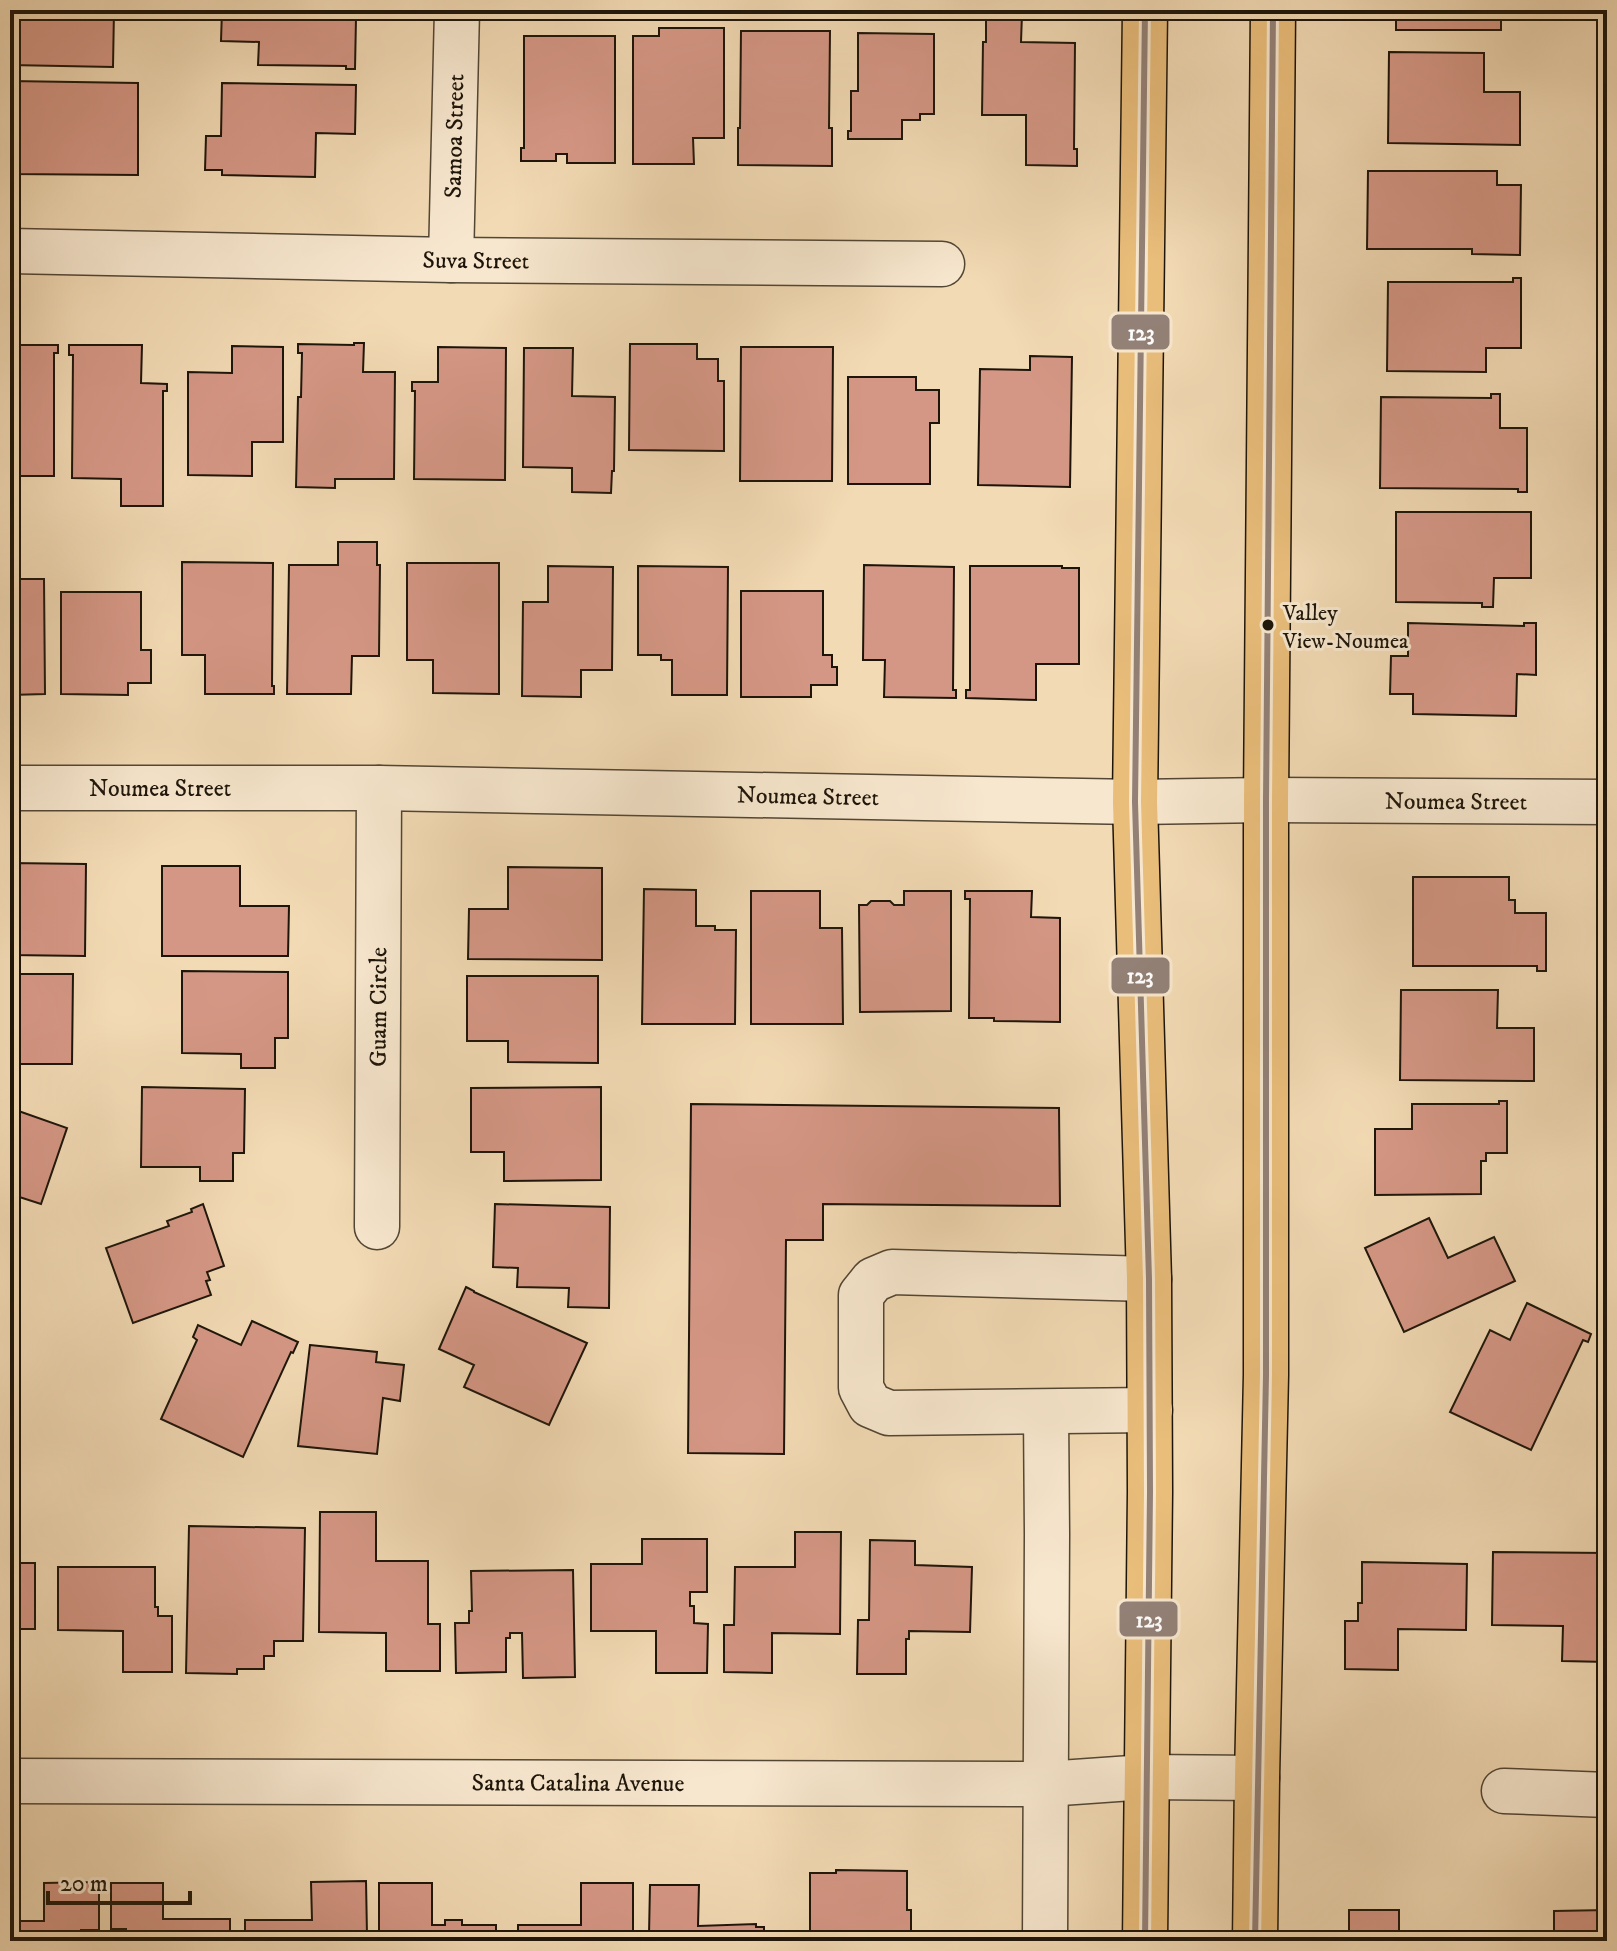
<svg xmlns="http://www.w3.org/2000/svg" width="1617" height="1951" font-family="'IM FELL DW Pica',serif">
<style>
.building{fill:#d59785;stroke:#1d150a;stroke-width:2}
.lines{fill:none;stroke-linecap:round;stroke-linejoin:round}
.minor-casing{stroke:#524634;stroke-width:47}
.major-casing{stroke:#1d150a;stroke-width:47}
.minor{stroke:#f7e7ce;stroke-width:44}
.major{stroke:#e9bd7a;stroke-width:44}
.bus-1-casing{stroke:#f7e7ce;stroke-width:12}
.bus-1{stroke:#938177;stroke-width:6}
.bus-dot{fill:#1d150a;stroke:#f7e7ce;stroke-width:3}
.labels{text-anchor:middle;stroke-width:6;stroke-linejoin:round;paint-order:stroke}
.bus-label{font-size:22px;fill:#1d150a;stroke:#f7e7ce;text-anchor:start}
.street-label{font-size:24px;fill:#1d150a;stroke:#f7e7ce}
.line-badge{stroke:#f7e7ce;stroke-width:3}
.badge-label{font-size:22px;text-anchor:middle;font-weight:bold;fill:#fff}
</style>
<rect width="100%" height="100%" fill="#f2dab4"/>
<filter id="stains"><feTurbulence type="fractalNoise" baseFrequency=".0025" numOctaves="4"/><feColorMatrix values="0 0 0 0 .2 0 0 0 0 .09 0 0 0 0 .02 0 0 0 .5 -.17"/></filter>
<radialGradient id="worn" r=".72"><stop offset=".6" stop-color="#630" stop-opacity="0"/><stop offset="1" stop-color="#630" stop-opacity=".3"/></radialGradient>
<!-- building -->
<g class="building">
<polygon points="16,10 114,10 113,67 10,65 10,15 16,15"/>
<polygon points="222,10 334,10 334,18 356,18 355,69 346,69 346,66 258,65 259,42 221,41"/>
<rect x="1396" y="10" width="105" height="20"/>
<polygon points="986,14 1022,14 1021,42 1075,43 1074,149 1077,149 1077,166 1026,165 1026,115 982,115 983,42 986,42"/>
<polygon points="659,28 724,28 724,138 693,138 694,164 633,164 633,36 659,36"/>
<polygon points="741,31 830,31 829,128 832,128 832,166 738,165 738,128 740,128"/>
<polygon points="858,33 934,34 934,114 920,114 920,120 902,120 902,139 848,139 848,131 851,131 851,91 858,91"/>
<polygon points="524,36 615,36 615,163 567,163 567,154 556,154 556,161 521,161 521,148 524,148"/>
<polygon points="1389,52 1484,53 1484,92 1520,92 1520,145 1388,143"/>
<polygon points="10,81 138,83 138,175 10,174"/>
<polygon points="222,83 356,85 355,134 316,133 315,177 222,175 222,170 205,170 206,136 221,136"/>
<polygon points="1368,171 1497,171 1497,185 1521,185 1520,255 1472,254 1472,249 1367,249"/>
<polygon points="1513,278 1521,278 1521,348 1486,348 1486,372 1387,371 1388,282 1513,282"/>
<polygon points="354,343 364,343 363,372 395,372 394,479 335,479 335,488 296,487 298,397 301,397 302,353 298,353 298,344 354,345"/>
<polygon points="630,344 697,344 697,359 718,359 718,381 724,381 724,451 629,450"/>
<polygon points="10,345 58,345 58,353 54,353 54,476 10,476"/>
<polygon points="69,345 142,345 141,383 167,384 167,391 163,391 163,506 121,506 121,479 72,478 73,355 69,355"/>
<polygon points="232,346 283,347 283,442 252,442 252,476 188,475 188,372 232,373"/>
<polygon points="438,347 506,348 505,480 414,479 415,391 412,391 412,382 438,382"/>
<polygon points="741,347 833,347 832,481 740,481"/>
<polygon points="524,348 573,348 572,396 615,397 614,471 612,471 611,493 572,492 572,468 523,467"/>
<polygon points="1030,356 1072,357 1070,487 978,485 980,369 1030,370"/>
<polygon points="848,377 916,377 916,390 939,390 939,423 930,423 930,484 848,484"/>
<polygon points="1491,394 1500,394 1500,428 1527,428 1527,492 1518,492 1518,489 1380,488 1381,397 1491,398"/>
<polygon points="1396,512 1531,512 1531,578 1494,578 1493,607 1482,607 1482,603 1396,602"/>
<polygon points="338,542 377,542 377,565 380,565 379,656 352,656 351,694 287,694 289,565 338,565"/>
<polygon points="182,562 273,563 272,686 274,686 274,694 205,694 205,655 182,655"/>
<polygon points="407,563 499,563 499,694 433,693 433,660 407,660"/>
<polygon points="864,565 954,567 953,690 956,690 956,698 884,697 885,660 863,660"/>
<polygon points="548,566 613,567 612,670 581,670 581,697 522,696 523,602 548,602"/>
<polygon points="638,566 728,567 727,695 672,695 672,660 661,660 661,655 638,655"/>
<polygon points="970,566 1062,566 1062,568 1079,568 1079,664 1036,664 1036,700 966,698 966,690 970,690"/>
<polygon points="10,579 44,579 45,694 10,695"/>
<polygon points="741,591 823,591 823,655 832,655 832,667 837,667 837,685 811,685 811,697 741,697"/>
<polygon points="61,592 141,592 141,650 151,650 151,683 128,683 128,695 61,694"/>
<polygon points="1408,623 1524,626 1524,623 1536,623 1536,675 1517,674 1516,716 1413,714 1413,694 1390,694 1391,656 1408,656"/>
<polygon points="10,863 86,864 85,956 10,955"/>
<polygon points="162,866 240,866 240,906 289,906 288,956 162,956"/>
<polygon points="508,867 602,868 602,960 468,959 469,909 508,909"/>
<polygon points="1413,877 1509,877 1509,900 1515,900 1515,913 1546,913 1546,971 1537,971 1537,966 1413,966"/>
<polygon points="644,889 696,890 696,926 715,926 715,930 736,930 735,1024 642,1024"/>
<polygon points="751,891 820,891 820,928 842,928 843,1024 751,1024"/>
<polygon points="904,891 951,891 951,1011 860,1012 859,905 867,905 871,901 890,901 894,905 904,905"/>
<polygon points="965,891 1032,891 1031,917 1060,918 1060,1022 994,1021 994,1018 969,1018 970,899 965,899"/>
<polygon points="182,971 288,972 288,1038 275,1038 275,1068 241,1068 241,1054 182,1053"/>
<polygon points="10,974 73,974 72,1064 10,1064"/>
<polygon points="467,976 598,976 598,1063 508,1062 508,1041 467,1041"/>
<polygon points="1401,990 1498,990 1497,1028 1534,1028 1534,1081 1400,1080"/>
<polygon points="142,1087 245,1089 244,1153 233,1153 233,1181 200,1181 200,1167 141,1167"/>
<polygon points="601,1087 601,1180 504,1181 504,1152 471,1152 471,1088"/>
<polygon points="1499,1101 1507,1101 1507,1153 1486,1153 1486,1161 1481,1161 1481,1194 1375,1195 1375,1129 1412,1129 1412,1104 1499,1104"/>
<polygon points="691,1104 1059,1108 1060,1206 823,1204 823,1240 786,1240 784,1454 688,1453"/>
<polygon points="10,1108 67,1128 41,1204 10,1194"/>
<polygon points="203,1204 224,1266 207,1272 210,1280 206,1281 211,1295 133,1323 106,1248 169,1226 167,1221 192,1212 191,1209"/>
<polygon points="495,1204 610,1207 609,1308 568,1307 569,1288 517,1287 518,1268 493,1267"/>
<polygon points="1429,1218 1448,1258 1494,1237 1515,1281 1404,1332 1365,1248"/>
<polygon points="466,1287 474,1291 474,1292 587,1343 549,1425 464,1387 474,1365 439,1349"/>
<polygon points="1527,1303 1591,1334 1588,1342 1583,1340 1531,1450 1450,1412 1490,1330 1510,1340"/>
<polygon points="252,1321 298,1342 293,1353 291,1352 243,1457 161,1419 197,1340 193,1337 198,1325 241,1345"/>
<polygon points="310,1345 377,1352 376,1362 404,1365 400,1401 383,1398 377,1454 298,1446"/>
<polygon points="320,1512 376,1512 376,1561 428,1561 428,1624 440,1624 440,1671 386,1671 386,1633 319,1632"/>
<polygon points="189,1526 305,1528 303,1641 274,1641 274,1656 264,1656 264,1669 237,1669 237,1674 186,1673"/>
<polygon points="795,1532 841,1532 840,1634 772,1633 772,1673 724,1672 724,1625 734,1625 735,1567 795,1567"/>
<polygon points="642,1539 707,1539 707,1592 690,1592 690,1606 694,1606 694,1623 708,1624 707,1673 656,1673 656,1631 591,1631 591,1564 642,1564"/>
<polygon points="870,1540 915,1541 915,1565 972,1567 970,1632 909,1631 909,1639 906,1639 906,1674 857,1674 858,1620 869,1620"/>
<polygon points="1493,1552 1607,1553 1607,1662 1562,1661 1563,1626 1492,1625"/>
<polygon points="1362,1562 1467,1564 1466,1630 1398,1629 1398,1670 1345,1669 1345,1621 1358,1621 1358,1603 1362,1603"/>
<rect x="10" y="1563" width="25" height="66"/>
<polygon points="58,1567 155,1567 155,1607 158,1607 158,1616 172,1616 172,1672 123,1672 123,1631 58,1630"/>
<polygon points="573,1570 575,1677 523,1678 522,1633 510,1633 510,1638 506,1638 506,1672 456,1673 455,1623 469,1623 469,1611 472,1611 471,1571"/>
<polygon points="836,1870 907,1871 907,1910 911,1910 911,1941 810,1941 810,1873 836,1873"/>
<polygon points="366,1881 367,1935 348,1935 348,1941 245,1941 245,1920 312,1920 311,1882"/>
<polygon points="99,1882 99,1930 81,1930 81,1941 10,1941 10,1921 44,1921 44,1883"/>
<polygon points="111,1883 163,1883 163,1919 230,1919 230,1941 126,1941 126,1929 111,1929"/>
<polygon points="379,1883 432,1883 432,1925 445,1925 445,1920 462,1920 462,1925 496,1925 496,1941 386,1941 386,1933 379,1934"/>
<polygon points="581,1883 633,1883 633,1933 622,1933 622,1941 518,1941 518,1925 581,1925"/>
<polygon points="650,1885 699,1885 698,1926 756,1924 756,1927 764,1927 764,1941 665,1941 665,1935 649,1935"/>
<rect x="1349" y="1910" width="50" height="31"/>
<polygon points="1607,1910 1607,1941 1554,1941 1554,1911"/>
</g>
<g class="lines">
<!-- minor casing -->
<g class="minor-casing">
<g id="minor">
<path id="s1" d="M10,251L451,260L942,264"/>
<path id="s2" d="M451,260L457,10"/>
<path id="s3" d="M10,788H379L1135,802L1266,800L1607,802"/>
<path id="s4" d="M377,1227L379,788"/>
<polyline points="1149,1279 892,1272 873,1280 861,1295 861,1388 870,1405 889,1413 1150,1410"/>
<path id="s5" d="M10,1781L1046,1784L1146,1777L1257,1778"/>
<polyline points="1504,1791 1607,1795"/>
<polyline points="1045,1941 1047,1534 1046,1412"/>
</g>
</g>
<!-- major casing -->
<g class="major-casing">
<g id="major">
<polyline points="1145,10 1135,802 1149,1279 1150,1492 1145,1941"/>
<polyline points="1255,1941 1257,1778 1266,1375 1266,800 1273,10"/>
</g>
</g>
<!-- minor -->
<use href="#minor" class="minor"/>
<!-- major -->
<use href="#major" class="major"/>
<!-- bus-1 casing -->
<g class="bus-1-casing">
<g id="bus-1">
<polyline points="1145,10 1135,802 1149,1279 1150,1492 1145,1941"/>
<polyline points="1255,1941 1266,1375 1266,800 1273,10"/>
</g>
</g>
<!-- bus-1 -->
<use href="#bus-1" class="bus-1"/>
</g>
<!-- markers -->
<circle class="bus-dot" cx="1268" cy="625" r="7"/>
<g class="labels">
<!-- bus labels -->
<g class="bus-label">
<text x="1283" y="620">Valley<tspan x="1283" dy="28">View-Noumea</tspan></text>
</g>
<!-- street labels -->
<g class="street-label">
<text dy="8" stroke="none"><textPath href="#s2" startOffset="124">Samoa Street</textPath></text>
<text dy="8" stroke="none"><textPath href="#s1" startOffset="466">Suva Street</textPath></text>
<text dy="8" stroke="none"><textPath href="#s3" startOffset="150">Noumea Street</textPath></text>
<text dy="8" stroke="none"><textPath href="#s3" startOffset="798">Noumea Street</textPath></text>
<text dy="8" stroke="none"><textPath href="#s3" startOffset="1446">Noumea Street</textPath></text>
<text dy="8" stroke="none"><textPath href="#s4" startOffset="220">Guam Circle</textPath></text>
<text dy="8" stroke="none"><textPath href="#s5" startOffset="568">Santa Catalina Avenue</textPath></text>
</g>
</g>
<g class="line-badge">
<rect x="1110" y="313" width="61" height="38" rx="8" fill="#938177"/>
<rect x="1110" y="956" width="61" height="39" rx="8" fill="#938177"/>
<rect x="1118" y="1600" width="61" height="38" rx="8" fill="#938177"/>
</g>
<g class="badge-label">
<text x="1141" y="340">123</text>
<text x="1140" y="983">123</text>
<text x="1149" y="1627">123</text>
</g>
<!-- margin -->
<rect width="1617" height="1951" fill="none" stroke="#f2dab4" stroke-width="40"/>
<rect x="12" y="12" width="1593" height="1927" fill="none" stroke="#1d150a" stroke-width="4"/>
<rect x="20" y="20" width="1577" height="1911" fill="none" stroke="#1d150a" stroke-width="2"/>
<!-- scale -->
<path d="M48 1891v12h142v-12" fill="none" stroke="#1d150a" stroke-width="4"/>
<text x="60" y="1891" font-size="24" fill="#1d150a" stroke="#f7e7ce" stroke-width="6" paint-order="stroke">20 m</text>
<rect width="100%" height="100%" filter="url(#stains)"/>
<rect width="100%" height="100%" fill="url(#worn)"/>
</svg>
